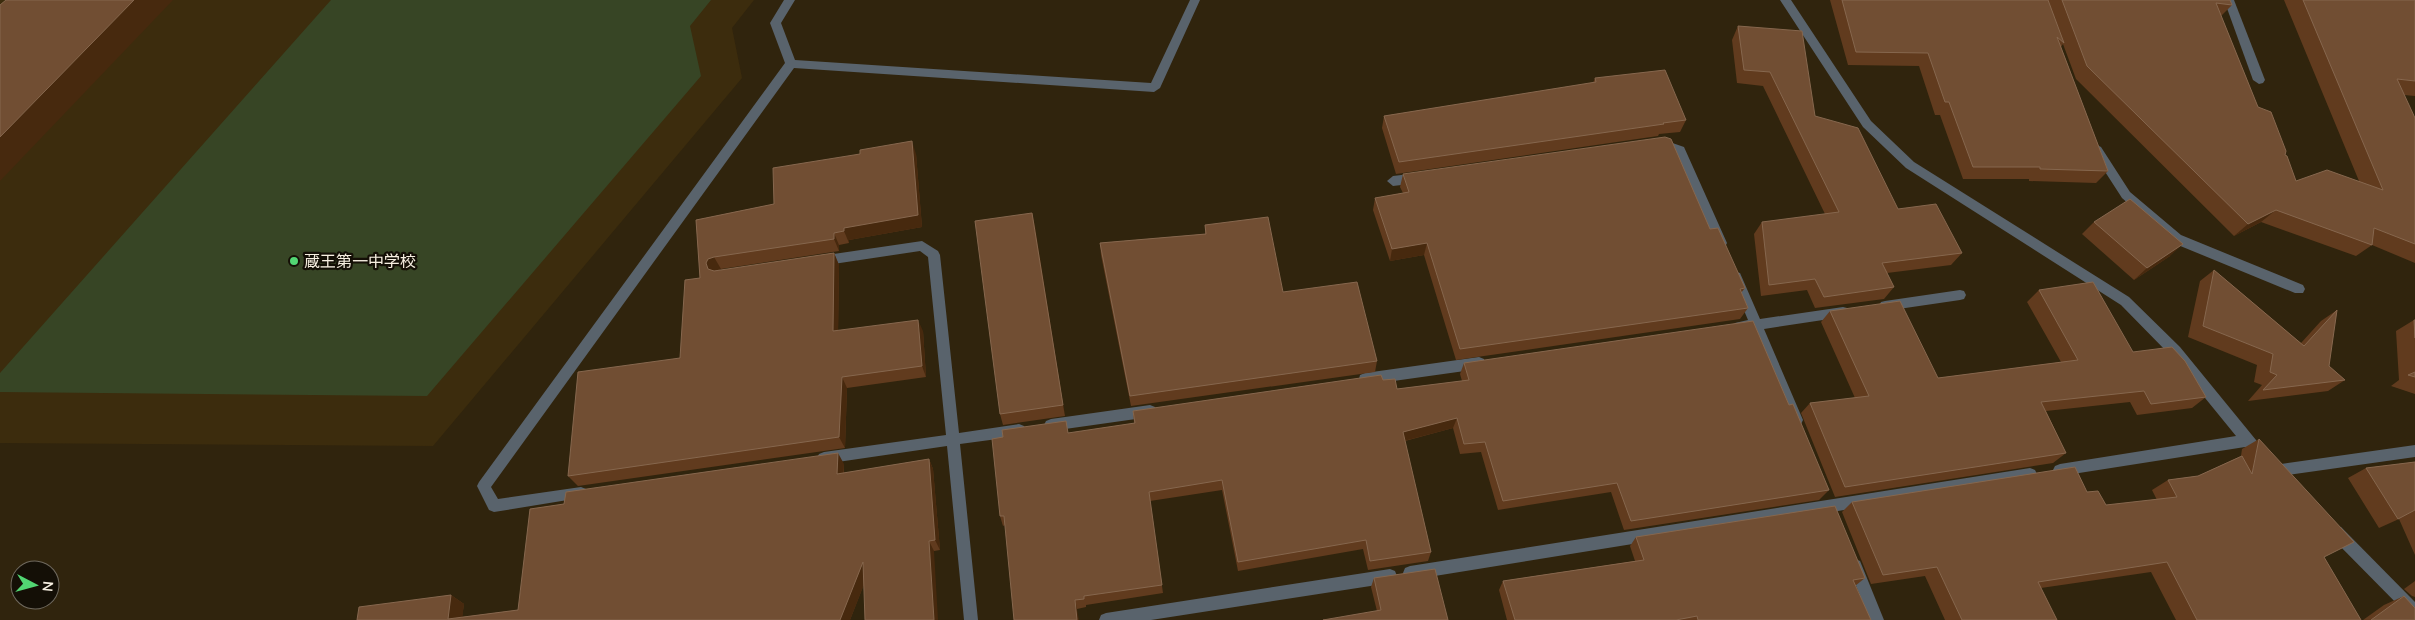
<svg xmlns="http://www.w3.org/2000/svg" width="2415" height="620" font-family="'Nunito Sans','Noto Sans JP',sans-serif">
<rect width="100%" height="100%" fill="#30240d"/>
<path fill="#3c2c0d" d="M0,0h754l-22,28 10,50 -309,368 -433,-3z"/>
<path fill="#374525" d="M331,0h380l-21,26 11,50 -274,320 -427,-4v-19z"/>
<g fill="none" stroke-linecap="round" stroke-linejoin="round">
<g fill="#59636c" fill-rule="evenodd">
<path d="M784,0h11l-14,23 14,37 356,23 39,-83h10l-40,88 -6,4 -360,-24 -303,419 7,12 83,-12 5,2 2,4 -2,4 -92,15 -5,-2 -12,-24 2,-4 306,-419 -15,-40z"/>
<path d="M1780,0h11l80,121 43,41 215,135 51,50 76,93 2,4 -2,4 -5,2 -6,-3 -185,29 -5,-2 -2,-4 2,-4 5,-2 176,-28 -66,-81 -49,-50 -215,-137 -43,-41z"/>
<path d="M2224,0h10l31,80 -2,3 -4,1 -6,-4z"/>
<path d="M1658,138l26,9 43,96 -2,4h-8l-41,-94 -22,-7 -2,-3z"/>
<path d="M2097,145l4,2 29,45 51,43 122,50 2,4 -2,4h-8l-122,-50 -51,-45 -31,-48z"/>
<path d="M1418,173l6,5 -6,5 -25,3 -6,-5 6,-5z"/>
<path d="M922,241l16,10 2,4 19,178 60,-9 5,2 2,4 -2,4 -5,2 -59,8 18,176h-14l-17,-174 -123,18 -5,-2 -2,-4 2,-4 5,-2 122,-17 -18,-178 -8,-6 -100,15 -4,-1 -2,-4 2,-4 4,-1z"/>
<path d="M1736,272l4,1 20,46 83,-12 4,1 2,4 -2,4 -4,1 -79,12 39,91 -2,4 -5,2 -5,-2 -39,-93 -13,1 -4,-1 -2,-4 2,-4 13,-3 -18,-43 2,-4z"/>
<path d="M1960,290l4,1 2,4 -2,4 -4,1 -75,11 -4,-1 -2,-4 2,-4 4,-1z"/>
<path d="M1479,357l5,2 1,4 -1,4 -5,2 -114,16 -5,-2 -1,-4 1,-4 5,-2z"/>
<path d="M1150,405l5,2 2,4 -2,4 -5,2 -99,14 -5,-2 -2,-4 2,-4 5,-2z"/>
<path d="M2415,445v12l-134,19 -5,-2 -2,-4 2,-4 5,-2z"/>
<path d="M2030,468l5,2 2,4 -2,4 -5,2 -620,100 -5,-2 -2,-5 2,-5 5,-2z"/>
<path d="M2336,526l5,1 74,75v17l-5,-2 -79,-80 -2,-5 2,-5z"/>
<path d="M1855,559l5,2 24,59h-14l-22,-54 2,-5z"/>
<path d="M1390,569l5,2 2,5 -2,5 -5,2 -239,37h-52l2,-5 5,-2z"/>
</g>
</g>
<g fill="#613b1e">
<path d="M1830,0h400l2,5 -11,11 37,91 27,48 11,26h63l-75,-181h131v96l-11,-1 11,23v145l-43,-18 -16,11 -95,-34 -27,14 -158,-157 -13,-35 -2,3 47,124 -12,12 -67,-2v-2h-66l-23,-64h-5l-16,-49 -71,-1z"/>
<path d="M1738,26l77,90 83,93 64,44 -11,12 -64,8 7,14 -10,12 -69,9 -8,-18 -46,6 -7,-62 8,-12 63,-8 -62,-128 -26,-3 -5,-43z"/>
<path d="M1595,78l91,42 -6,12 -21,2 -1,2 -262,38 -14,-46 2,-12 209,-33z"/>
<path d="M916,154l6,73 -73,13v3l-10,2v6l-118,18 -5,2 118,-18 5,12 -1,66h85l3,46 -79,11 -2,60 -267,38 -10,-10 112,-118 20,-80 -4,-58 78,-16z"/>
<path d="M1403,174l307,55 35,59 -4,5 7,15 -8,11 -284,41 -32,-105 -34,6 -17,-51 2,-12 28,-5 -3,-6z"/>
<path d="M1032,213l33,203 -62,9 -3,-11z"/>
<path d="M2094,222l76,34 -36,24 -52,-46z"/>
<path d="M1205,225l78,67 94,69 -2,11 -244,34 -30,-151 -1,-12 105,-9z"/>
<path d="M2214,270l87,73 20,-22 16,-11 -8,56 16,14 -17,11 -80,10 14,-16 -8,-3 3,-17 -69,-28 12,-56z"/>
<path d="M2039,290l94,62 73,45 -14,11 -55,7 -7,-13 -84,9 20,42 -13,10 -218,34 -34,-84 9,-10 45,-5 -34,-76 9,-11 108,67 123,-16 -34,-60z"/>
<path d="M2414,320h1v74l-24,-8 8,-6 -3,-49z"/>
<path d="M1464,363l325,42 40,85 -10,10 -195,30 -13,-38 -113,18 -17,-58 -21,2 -7,-26 -48,13 26,111 -3,9 -60,9 -5,-21 -125,22 -16,-81 -72,11 13,92 -77,12v2l-9,2 -72,-84 -2,1 -3,-10 134,-93 -1,-12 250,-31 14,9 65,-8 -2,-7z"/>
<path d="M2259,439l65,118 37,63h-185l-25,-48 -110,16 16,32h-112l-20,-44 -54,8 -29,-72 10,-10 235,-10 19,13 51,-5 -5,-10 16,-10 30,-4 43,-20 1,-7z"/>
<path d="M929,459l4,10 7,81 -6,1 -70,33 -14,36h-493l94,-25 13,9 -2,13 56,-7 46,-106 280,-40v9z"/>
<path d="M2415,462v93l-16,-36 -20,9 -31,-50 18,-10z"/>
<path d="M1636,537l229,41 -10,8 16,34h-364l-8,-30 4,-9 132,-20 -5,-15z"/>
<path d="M1374,578l74,42 -71,-9 -6,-24z"/>
<path d="M2415,581v16l-3,-1 -8,-7z"/>
<path d="M2404,596l11,24h-52l21,-15z"/>
</g>
<g fill="#47290e">
<path d="M134,0h39l-173,181v-44z"/>
<path d="M912,141l4,13 6,73 -73,13v3l-5,-12v-3z"/>
<path d="M2276,210l-15,12 -27,14 14,-12z"/>
<path d="M1032,213l3,13 30,190 -2,-11z"/>
<path d="M834,233l5,12v6l-5,-12z"/>
<path d="M1427,243l-3,12 -34,6 2,-12z"/>
<path d="M2183,244l-13,12 -36,24 13,-12z"/>
<path d="M834,253l5,12 -1,78 -5,-12z"/>
<path d="M714,257l7,12 -6,2 -7,-2 -2,-6 2,-4z"/>
<path d="M918,320l5,11 3,46 -4,-11z"/>
<path d="M842,377l5,11 -2,60 -6,-11z"/>
<path d="M1457,418l-4,10 -53,14 3,-10z"/>
<path d="M838,453l6,11 -1,20 -6,-10z"/>
<path d="M929,459l4,10 7,81 -5,-10z"/>
<path d="M929,541l5,10 4,69h-4z"/>
<path d="M863,562l6,10 -19,48h-10z"/>
<path d="M451,595l13,9 -2,16 -14,-1z"/>
<path d="M1075,600l2,9 2,11h-2z"/>
</g>
<g fill="#714e33" stroke="#86674e">
<path d="M6,0h128l-134,137v-132z"/>
<path d="M1842,0h206l16,43 -7,-6 51,134 -68,-2v-2h-67l-24,-65h-4l-17,-49 -72,-1z"/>
<path d="M2062,0h168l2,5 -16,-2 42,104 13,5 15,39 -1,4 2,1 9,25 31,-11 56,20 -80,-190h112v81l-18,-2 18,39v126l-41,-16 -2,17 -96,-35 -28,14 -161,-158z"/>
<path d="M1738,26l64,5 13,85 43,12 40,81 38,-5 26,49 -80,10 12,24 -70,10 -9,-18 -46,6 -7,-63 77,-10 -69,-140 -26,-2z"/>
<path d="M1665,70l21,50 -23,3 1,1 -265,38 -15,-46 212,-34 -1,-4z"/>
<path d="M1665,137l6,2 39,90 8,-1 27,60 -5,1 8,19 -288,41 -33,-106 -35,6 -17,-51 34,-6 -6,-18z"/>
<path d="M912,141l6,74 -74,13v3l-10,2v6l-120,18 -6,2 -2,4 2,6 6,2 120,-18 -1,78 85,-11 4,46 -80,11 -3,60 -271,39 10,-104 102,-14 5,-78 15,-2 -4,-58 78,-16 -1,-36 87,-14v-4z"/>
<path d="M2130,199l53,45 -36,24 -53,-46z"/>
<path d="M1032,213l31,192 -63,9 -25,-193z"/>
<path d="M1268,217l15,75 74,-10 20,79 -247,35 -30,-153 106,-9 -1,-9z"/>
<path d="M2214,270l90,76 33,-36 -8,56 16,14 -82,10 14,-15 -7,-3 3,-18 -70,-28z"/>
<path d="M2093,282l40,70 39,-5 13,14 21,36 -55,7 -7,-13 -103,11 25,51 -221,34 -35,-84 59,-7 -39,-85 70,-10 38,77 140,-18 -39,-70z"/>
<path d="M2414,320h1v18z"/>
<path d="M1753,321l36,84 4,-1 36,86 -198,31 -14,-38 -114,18 -18,-59 -21,2 -7,-26 -54,14 28,120 -61,9 -4,-21 -128,22 -16,-82 -73,12 13,93 -78,11v3l-9,1 2,20h-63l-10,-104h-4l-8,-77 11,-2 -1,-7 64,-9 2,12 67,-10 -2,-12 248,-36 2,5 12,-1 2,10 72,-9 -5,-17z"/>
<path d="M2415,372v5l-7,-2z"/>
<path d="M2259,439l95,103 -30,15 37,63h-164l-30,-58 -129,20 19,38h-95l-25,-53 -54,8 -31,-73 223,-35 12,25 11,-1 8,14 71,-8 -9,-17 30,-4 44,-20 10,18z"/>
<path d="M838,453l-1,21 92,-15 6,81 -6,1 5,79h-69l-2,-58 -23,58h-483l2,-13 92,-12 -3,24 70,-9 12,-101 34,-5 2,-12z"/>
<path d="M2415,462v48l-17,9 -32,-51z"/>
<path d="M1835,506l30,72 -12,2 18,40h-173l-1,-4 -21,4h-161l-12,-39 141,-21 -8,-23z"/>
<path d="M1435,569l13,51h-125l58,-10 -7,-32z"/>
<path d="M2404,596l11,12v12h-44z"/>
</g>
<circle fill="#52d673" stroke="#140f06" stroke-width="2" cx="294" cy="261" r="5"/>
<g text-anchor="middle" stroke-width="4.5" stroke-linejoin="round" paint-order="stroke">
<g font-size="16" fill="#f7efe1" stroke="#140f06" text-anchor="start">
<text x="304" y="267">蔵王第一中学校</text>
</g>
</g>
<g transform="translate(35 585) rotate(96)"><circle r="24" fill="#140f06" stroke="#6f695e"/>
<path d="M0-4L9 19L0 12L-9 19Z" fill="#52d673"/>
<text y="-8" font-size="14" font-weight="bold" text-anchor="middle" fill="#f7efe1">N</text>
</g>
</svg>
